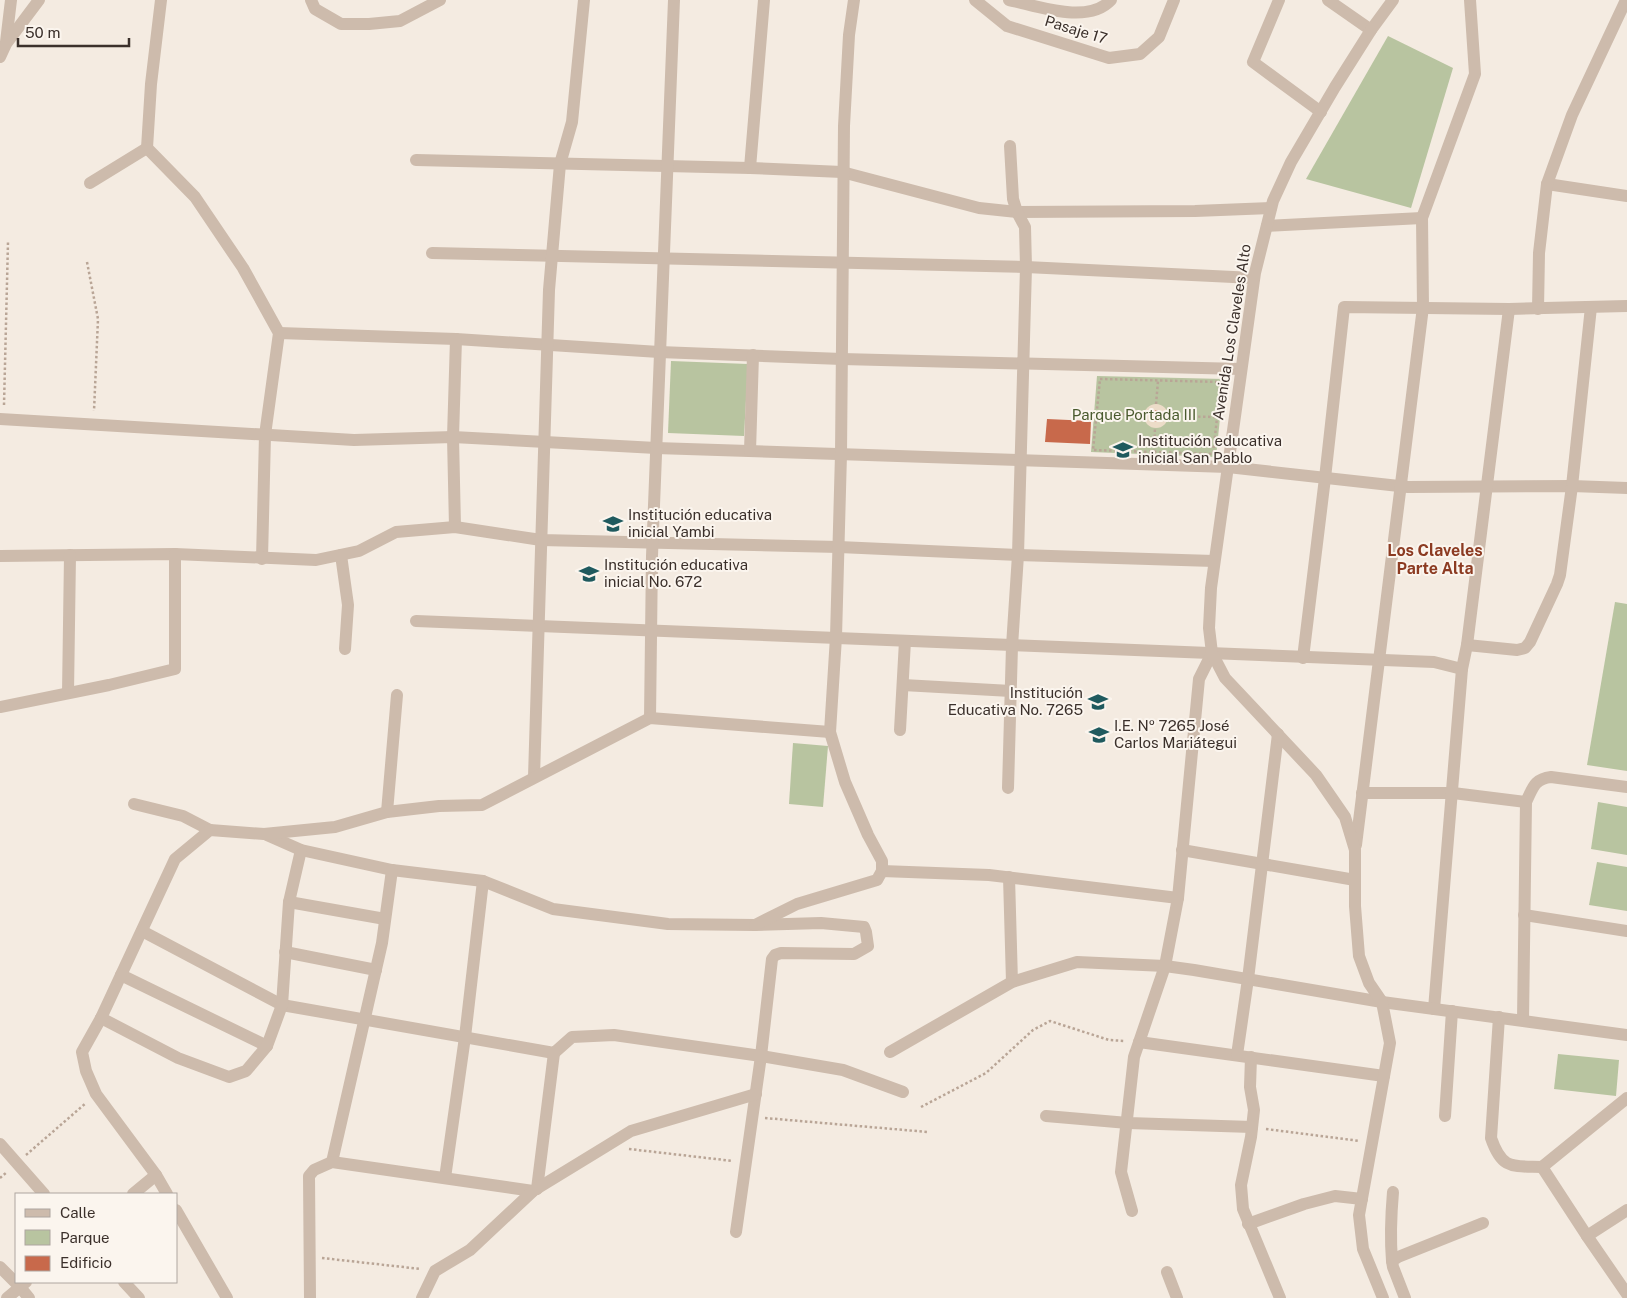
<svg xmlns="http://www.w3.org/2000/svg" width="1627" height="1298" font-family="'Public Sans',sans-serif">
<rect width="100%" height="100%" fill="#f4ebe1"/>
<g fill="#b8c4a0">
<path d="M1388,36l65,32 -42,140 -105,-29z"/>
<path d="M671,361l77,3 -4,72 -76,-3z"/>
<path d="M1097,376l127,3 -8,78 -125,-5z"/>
<path d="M1615,602l12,2v167l-40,-6z"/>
<path d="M793,743l35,3 -5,61 -34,-3z"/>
<path d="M1598,802l29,5v48l-36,-6z"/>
<path d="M1597,862l30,5v44l-38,-6z"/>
<path d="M1558,1054l61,6 -3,36 -62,-7z"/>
</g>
<circle fill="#ecdcc8" cx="1156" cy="416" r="12"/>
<g fill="#c8694b">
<circle cx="1156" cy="416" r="6"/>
<path d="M1047,419l44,2 -1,23 -45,-2z"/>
</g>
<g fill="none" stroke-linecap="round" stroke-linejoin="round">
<g stroke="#b9a596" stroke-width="2.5" stroke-dasharray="2.5 2.5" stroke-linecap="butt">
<path d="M87,262l11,57 -4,92"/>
<path d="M1100,379l121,3 -8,72 -120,-4z"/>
<path d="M1156,404l2,-23"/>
<path d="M4,405l4,-163"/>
<path d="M1097,413l47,2"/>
<path d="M1168,416l48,1"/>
<path d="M1154,452l1,-24"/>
<path d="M921,1107l65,-34 47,-43 17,-9 59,19 16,1"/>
<path d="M765,1118l163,14"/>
<path d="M1266,1129l94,12"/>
<path d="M629,1149l104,12"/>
<path d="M26,1155l60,-52"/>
<path d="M0,1178l7,-6"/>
<path d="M322,1258l99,11"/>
</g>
<g stroke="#cdbbac" stroke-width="12">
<path d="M161,0l-10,84 -4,64 48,49 48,71 36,65 -14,102 -3,124"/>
<path d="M311,0l4,9 26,15h28l31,-3 40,-21"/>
<path d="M975,0l32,26 102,32 31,-4 19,-17 15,-37"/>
<path d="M1009,0c29,6 79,25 102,0"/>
<path d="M1279,0l-26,62 68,50"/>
<path d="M1328,0l43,30"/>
<path d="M6,42l5,-42"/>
<path d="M0,57l6,-13 33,-44"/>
<path d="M416,160l334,8 92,4 137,36 38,4 178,-1 76,-3"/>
<path d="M750,168l14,-168"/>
<path d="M90,183l57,-35"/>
<path d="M1547,184l80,12"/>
<path d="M1267,226l155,-8"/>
<path d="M432,253l594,14 228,11"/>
<path d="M1538,309l1,-56 8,-69 25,-69 54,-115"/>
<path d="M279,333l177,6 203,13 183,7 399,10"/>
<path d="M0,419l354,21 99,-3 203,11 572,19 180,20 164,-1 55,2"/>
<path d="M750,451l3,-96"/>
<path d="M455,527l-2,-90 3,-98"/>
<path d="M341,555l7,50 -3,44"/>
<path d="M0,556l175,-2 141,6 43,-9 37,-19 59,-5 86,13 298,7 179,8 196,6"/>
<path d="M416,621l1018,41 28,7"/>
<path d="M1467,645l50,5 8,-2 5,-6 27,-58 3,-9 12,-89 19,-179"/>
<path d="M1303,658l22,-180 19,-171 165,2 118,-3"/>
<path d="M903,685l108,6"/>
<path d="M68,693l2,-138"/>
<path d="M0,707l109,-22 66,-16v-115"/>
<path d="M650,718l2,-162 22,-556"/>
<path d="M900,730l5,-89"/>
<path d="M534,777l15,-487 11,-126 12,-42 12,-122"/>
<path d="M1008,788l4,-142 6,-91 8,-288 -1,-40 -8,-15 -4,-13 -3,-53"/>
<path d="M1362,793h91l73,9"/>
<path d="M134,804l49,12 27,14"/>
<path d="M387,812l10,-117"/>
<path d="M267,835l34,15 91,20 91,11 70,28 115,15 87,1 66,-2 43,4 2,5 2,14 -14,8 -73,-1 -6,2 -3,4 -11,97 -25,176"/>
<path d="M1356,845l67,-538 -1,-89 53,-144 -5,-74"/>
<path d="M1182,850l173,30"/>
<path d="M882,871l107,4 189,23"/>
<path d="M1009,877l3,105"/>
<path d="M289,902l96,17"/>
<path d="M1524,915l103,16"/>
<path d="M755,925l42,-21 80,-24 5,-9v-10l-14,-26 -23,-53 -15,-50 6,-95 5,-183 3,-328 5,-91 5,-35"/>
<path d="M142,931l140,74 272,48 18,-16 42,-2 147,21 82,14 60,22"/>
<path d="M285,952l91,18"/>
<path d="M121,975l146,71"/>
<path d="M1434,1009l28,-340 5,-24 42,-336"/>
<path d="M1499,1017l-8,121c11,32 21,28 51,29"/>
<path d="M101,1018l77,40 51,19 17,-6 21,-25 15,-41 7,-103 12,-52"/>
<path d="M1523,1020l3,-218c7,-14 8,-23 25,-25l76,10"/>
<path d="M1139,1042l245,34"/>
<path d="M890,1052l122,-70 65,-20 88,4 29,4 188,32 245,33"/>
<path d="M1237,1055l11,-76 30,-245"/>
<path d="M1251,1057l-1,30 4,23 -3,27 -10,48 2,24 37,89"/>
<path d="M1627,1098l-85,69 45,69 40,58"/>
<path d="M1046,1116l82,7 124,4"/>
<path d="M1445,1116l7,-105"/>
<path d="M0,1144l44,50"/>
<path d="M332,1162l50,-219 10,-73"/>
<path d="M445,1178l20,-141 18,-156"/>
<path d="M537,1189l17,-136"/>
<path d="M133,1194l23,-19"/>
<path d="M167,1194l-11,-19 -60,-81 -10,-23 -4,-19 19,-34 74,-159 35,-29 54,4 71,-7 52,-15 52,-6 43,-1 168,-87 180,14"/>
<path d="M176,1210l51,88"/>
<path d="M1132,1211l-11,-39 13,-115 31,-91 13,-68 21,-219 13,-26"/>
<path d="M1248,1224l56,-20 31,-8 27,3"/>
<path d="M1587,1236l40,-26"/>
<path d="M1392,1261c-2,-24 -1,-46 1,-69"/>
<path d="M0,1267l20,20 9,11"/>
<path d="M1167,1272l10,26"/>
<path d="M124,1282l15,16"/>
<path d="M7,1298l19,-16"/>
<path d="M310,1298l-1,-122 5,-6 18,-8 201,29"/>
<path d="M422,1298l13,-27 35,-21 63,-59 72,-44 26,-16 125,-37"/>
<path d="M1383,1298l-20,-49 -4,-34 31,-172 -8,-41 -13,-19 -10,-27 -4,-50v-56l-10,-33 -29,-42 -91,-97 -13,-25 -3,-25 2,-40 44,-315 18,-72 18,-39 44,-75 36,-57 22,-30"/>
<path d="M1405,1298l-12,-31 -1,-6 6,-4 85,-34"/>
</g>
</g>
<defs>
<symbol id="school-bare" viewBox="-9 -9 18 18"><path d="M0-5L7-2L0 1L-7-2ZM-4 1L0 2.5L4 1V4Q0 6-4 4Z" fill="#1f5a5e" stroke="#fbf5ee" stroke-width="2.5" paint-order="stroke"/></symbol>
</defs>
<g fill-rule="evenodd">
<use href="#school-bare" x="1109" y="436" width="28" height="28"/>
<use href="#school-bare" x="599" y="510" width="28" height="28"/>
<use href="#school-bare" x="575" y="560" width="28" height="28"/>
<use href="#school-bare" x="1084" y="688" width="28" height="28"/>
<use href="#school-bare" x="1085" y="721" width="28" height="28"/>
</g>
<g text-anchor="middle" stroke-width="4" stroke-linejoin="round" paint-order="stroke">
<g font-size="15" fill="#3b302b" stroke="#fbf5ee">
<text transform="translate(1076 30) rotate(17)" y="5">Pasaje 17</text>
<text transform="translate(1232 332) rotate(-81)" y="5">Avenida Los Claveles Alto</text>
</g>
<g font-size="15" fill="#4a5a2e" stroke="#fbf5ee">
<text x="1134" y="420">Parque Portada III</text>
</g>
<g font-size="15" fill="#3b302b" stroke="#fbf5ee" text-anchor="start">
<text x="1138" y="446">Institución educativa<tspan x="1138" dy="17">inicial San Pablo</tspan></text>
<text x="628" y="520">Institución educativa<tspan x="628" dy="17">inicial Yambi</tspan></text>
<text x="604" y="570">Institución educativa<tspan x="604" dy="17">inicial No. 672</tspan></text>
<text x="1083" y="698" text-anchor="end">Institución<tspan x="1083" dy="17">Educativa No. 7265</tspan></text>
<text x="1114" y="731">I.E. Nº 7265 José<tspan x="1114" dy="17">Carlos Mariátegui</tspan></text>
</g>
<g font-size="16" font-weight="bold" fill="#8c3b22" stroke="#fbf5ee">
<text x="1435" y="556">Los Claveles<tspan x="1435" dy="18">Parte Alta</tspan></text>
</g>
</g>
<rect x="15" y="1193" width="162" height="90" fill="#fbf5ee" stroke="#aea6a0"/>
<rect x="25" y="1209" width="25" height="8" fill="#cdbbac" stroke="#aea6a0"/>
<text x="60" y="1218" font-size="15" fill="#3b302b">Calle</text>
<rect x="25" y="1230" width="25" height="15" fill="#b8c4a0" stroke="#aea6a0"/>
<text x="60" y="1243" font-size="15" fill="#3b302b">Parque</text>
<rect x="25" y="1256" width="25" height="15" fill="#c8694b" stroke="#aea6a0"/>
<text x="60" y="1268" font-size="15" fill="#3b302b">Edificio</text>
<path d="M18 38v8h111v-8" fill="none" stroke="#3b302b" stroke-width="2.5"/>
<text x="25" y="38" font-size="15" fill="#3b302b" stroke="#fbf5ee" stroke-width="4" paint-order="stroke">50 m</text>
</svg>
